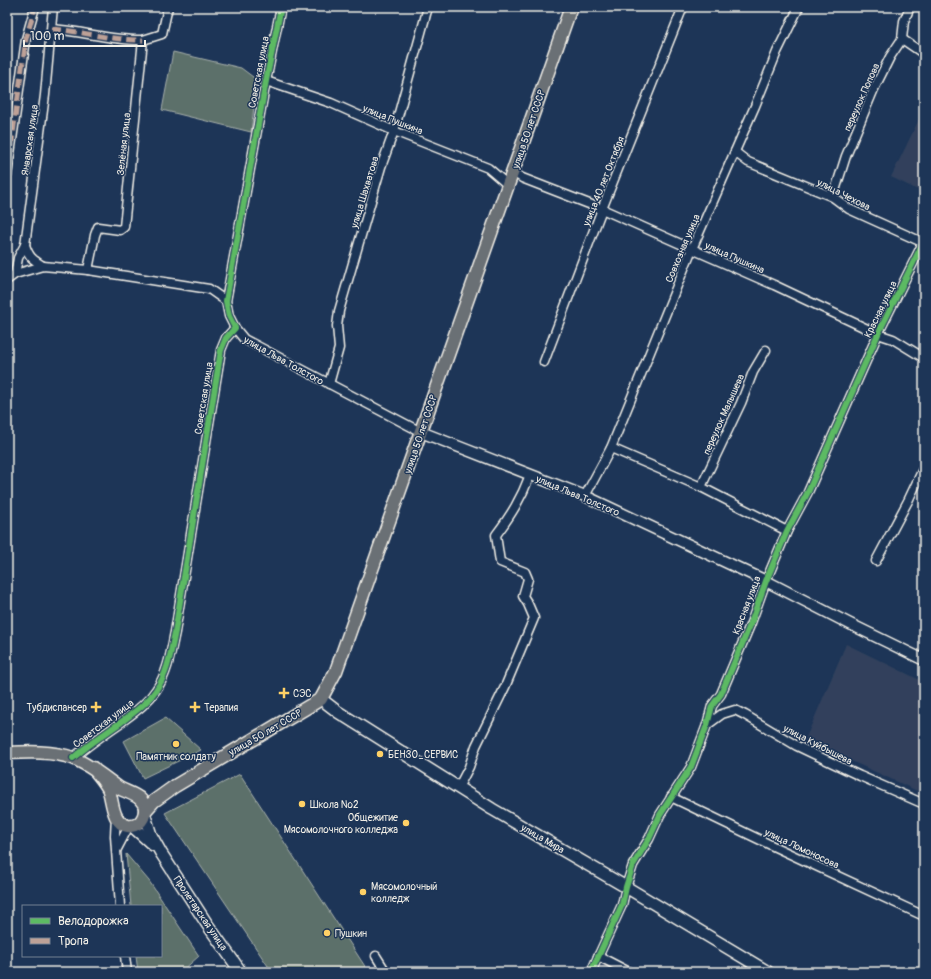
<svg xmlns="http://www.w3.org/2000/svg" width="931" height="979" font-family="Pangolin,sans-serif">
<rect width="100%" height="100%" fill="#1d3557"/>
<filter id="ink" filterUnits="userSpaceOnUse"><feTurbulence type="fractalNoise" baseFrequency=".025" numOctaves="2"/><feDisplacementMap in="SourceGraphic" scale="8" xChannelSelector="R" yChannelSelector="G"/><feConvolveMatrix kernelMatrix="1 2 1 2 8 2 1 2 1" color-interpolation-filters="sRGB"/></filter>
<g filter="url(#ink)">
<g fill="#30415c">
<path d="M924,109v84l-33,-16z"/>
<path d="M846,644l78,38v112l-119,-54z"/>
</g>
<g fill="#5c706b" stroke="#a8b0aa">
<path d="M173,52l68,16 16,12 -6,52 -89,-22z"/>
<path d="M165,718l36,32 -58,28 -19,-37z"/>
<path d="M240,774l128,197 -2,1h-94l-107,-159z"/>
<path d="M126,854l23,27 50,75 -18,16h-43l-2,-16h25v-50h-30z"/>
</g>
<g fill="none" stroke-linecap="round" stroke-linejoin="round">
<defs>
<g id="minor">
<path d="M52,29c30,2 61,12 91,11"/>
<path d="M902,39l22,15"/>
<path d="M266,81l65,22 63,28 94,37 20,17"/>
<path d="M735,152l13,10 85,35 16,12 75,34"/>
<path d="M513,172l9,6 80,31 90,40 82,36 104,49 15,5 31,19"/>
<path d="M7,176l19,-137 9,-32"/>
<path d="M833,197l13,-41 28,-67 16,-32 12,-18 2,-18 6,-14"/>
<path d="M25,245c4,12 7,14 18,21"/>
<path d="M88,270l7,-35 3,-8 22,3 4,-3 19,-187 19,-6 6,-27"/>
<path d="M15,274l3,-16 7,-13 20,-150 8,-88"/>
<path d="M7,280l8,-6 28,-8 45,4 121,19 17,12"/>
<path d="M235,328l9,11 177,93"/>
<path d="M544,362l58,-153 81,-202"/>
<path d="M329,384l10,-36 -2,-22 2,-15 42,-144 13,-36 34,-124"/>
<path d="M611,448l90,39 86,44"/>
<path d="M701,487l40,-84 12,-31 13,-22"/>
<path d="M585,496l26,-48 81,-199 63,-143 22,-54 22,-45"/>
<path d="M876,561l32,-60 16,-34"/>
<path d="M707,725l15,-11 13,-4 10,5 52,31 63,30 64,28"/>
<path d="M73,758c15,-13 31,-24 47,-35 13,-10 27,-19 36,-33 12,-17 15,-39 19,-58l46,-282 5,-12 9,-10 -6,-12 -3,-15 40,-220 15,-74"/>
<path d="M458,788l11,-21 7,-21 29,-59 29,-69 -6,-14 -5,-8 5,-17 -3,-7 -25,-10 -4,-27c15,-20 25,-36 34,-60"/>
<path d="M671,797l104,50 149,69"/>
<path d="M116,816l-1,20 5,70"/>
<path d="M117,849l12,-23"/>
<path d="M125,956l2,16"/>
<path d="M376,956l10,16"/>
<path d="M598,956l31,16"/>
<path d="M591,972l31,-67 4,-18 7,-22 16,-26 11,-24 31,-48 16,-42 5,-19 9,-12 30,-71 15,-42 21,-50 21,-39 70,-158 45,-91"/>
</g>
<path id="tertiary" d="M421,432l164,64 181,85 84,43 74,36"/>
<g id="secondary">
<path d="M321,699l17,13 154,97 134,78 142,85"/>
<path d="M145,816l6,19 10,18 46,71 34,48"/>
<path d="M132,826l21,19"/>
</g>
<g id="primary">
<path d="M7,753c21,-1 46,-2 66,5 17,7 31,19 46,30 7,4 16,6 21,11 11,10 2,29 -12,27 -17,-3 -15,-27 -20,-38 -4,-7 -10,-14 -15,-20"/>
<path d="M145,811l9,-10 21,-15 146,-87 15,-28 235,-664"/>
</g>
</defs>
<use href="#minor" stroke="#f4f1e8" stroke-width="11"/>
<use href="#tertiary" stroke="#f4f1e8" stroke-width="13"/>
<use href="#secondary" stroke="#f4f1e8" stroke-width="14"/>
<use href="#primary" stroke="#f4f1e8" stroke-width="15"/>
<use href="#minor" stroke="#1d3557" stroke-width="8"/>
<use href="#tertiary" stroke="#1d3557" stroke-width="10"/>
<use href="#secondary" stroke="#1d3557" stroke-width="11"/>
<use href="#primary" stroke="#6b6f75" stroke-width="12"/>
<g stroke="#bda197" stroke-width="5" stroke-dasharray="10 5" stroke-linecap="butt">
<path d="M52,29c30,2 61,12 91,11"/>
<path d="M7,176l19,-137 9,-32"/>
</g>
<defs>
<g id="cycleway">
<path d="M73,758c15,-13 31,-24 47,-35 13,-10 27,-19 36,-33 12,-17 15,-39 19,-58l46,-282 5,-12 9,-10 -6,-12 -3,-15 40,-220 15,-74"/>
<path d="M591,972l31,-67 4,-18 7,-22 16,-26 11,-24 31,-48 16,-42 5,-19 9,-12 30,-71 15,-42 21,-50 21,-39 70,-158 45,-91"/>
</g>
</defs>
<use href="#cycleway" stroke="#1d3557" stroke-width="8"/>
<use href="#cycleway" stroke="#5cba63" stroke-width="6"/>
</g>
</g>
<g fill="#ffd166" stroke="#1d3557" stroke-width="1.5">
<path d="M282 687h4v4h4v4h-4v4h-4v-4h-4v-4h4z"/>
<path d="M94 701h4v4h4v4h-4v4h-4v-4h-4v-4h4z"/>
<path d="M193 701h4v4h4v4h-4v4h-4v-4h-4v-4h4z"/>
<circle cx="176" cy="744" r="4"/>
<circle cx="380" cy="754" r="4"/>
<circle cx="302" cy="804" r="4"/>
<circle cx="406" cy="823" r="4"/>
<circle cx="363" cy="892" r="4"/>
<circle cx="327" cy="933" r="4"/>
</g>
<g text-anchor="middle" stroke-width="3" stroke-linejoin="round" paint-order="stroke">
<g font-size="10" fill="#f4f1e8" stroke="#1d3557">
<text transform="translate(258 72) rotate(-79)" y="4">Советская улица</text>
<text transform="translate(861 97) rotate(-66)" y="4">переулок Попова</text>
<text transform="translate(393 119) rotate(22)" y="4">улица Пушкина</text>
<text transform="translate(528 129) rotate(-71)" y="4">улица 50 лет СССР</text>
<text transform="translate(29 140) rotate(-82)" y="4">Январская улица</text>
<text transform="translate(123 144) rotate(-84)" y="4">Зелёная улица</text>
<text transform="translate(603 181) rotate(-68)" y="4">улица 40 лет Октября</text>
<text transform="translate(364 192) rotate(-73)" y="4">улица Шахватова</text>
<text transform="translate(844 194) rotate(27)" y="4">улица Чехова</text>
<text transform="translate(682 248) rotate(-67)" y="4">Совхозная улица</text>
<text transform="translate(735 257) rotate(24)" y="4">улица Пушкина</text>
<text transform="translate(880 309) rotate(-64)" y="4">Красная улица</text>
<text transform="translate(284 360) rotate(29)" y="4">улица Льва Толстого</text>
<text transform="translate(203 398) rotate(-81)" y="4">Советская улица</text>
<text transform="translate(723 414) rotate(-66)" y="4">переулок Малышева</text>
<text transform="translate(420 434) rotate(-71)" y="4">улица 50 лет СССР</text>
<text transform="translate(578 495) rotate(23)" y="4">улица Льва Толстого</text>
<text transform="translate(746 605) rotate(-69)" y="4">Красная улица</text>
<text transform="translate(103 723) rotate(-37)" y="4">Советская улица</text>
<text transform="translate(265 732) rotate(-30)" y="4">улица 50 лет СССР</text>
<text transform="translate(818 744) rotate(27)" y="4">улица Куйбышева</text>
<text transform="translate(543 838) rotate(30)" y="4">улица Мира</text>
<text transform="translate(802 848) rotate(25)" y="4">улица Ломоносова</text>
<text transform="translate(201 913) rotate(56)" y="4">Пролетарская улица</text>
</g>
<g font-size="10" fill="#f4f1e8" stroke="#1d3557" text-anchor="start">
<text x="293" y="697">СЭС</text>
<text x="87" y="711" text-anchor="end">Тубдиспансер</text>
<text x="204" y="711">Терапия</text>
<text x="388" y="758">БЕНЗО_СЕРВИС</text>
<text x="176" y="760" text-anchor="middle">Памятник солдату</text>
<text x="310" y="808">Школа №2</text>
<text x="398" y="821" text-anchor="end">Общежитие<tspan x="398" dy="12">Мясомолочного колледжа</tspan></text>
<text x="371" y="890">Мясомолочный<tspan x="371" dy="12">колледж</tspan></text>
<text x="335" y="937">Пушкин</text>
</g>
</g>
<rect width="931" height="979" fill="none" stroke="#1d3557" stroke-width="24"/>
<rect x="12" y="12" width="907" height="955" fill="none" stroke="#f4f1e8" stroke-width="1.5" filter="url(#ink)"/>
<rect x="22" y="905" width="140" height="52" fill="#1d3557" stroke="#738091"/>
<rect x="30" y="918" width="20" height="6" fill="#5cba63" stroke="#738091"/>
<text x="58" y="925" font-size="12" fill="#f4f1e8">Велодорожка</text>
<rect x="30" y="938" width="20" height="6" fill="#bda197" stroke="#738091"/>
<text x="58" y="945" font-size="12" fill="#f4f1e8">Тропа</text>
<path d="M24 40v6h121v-6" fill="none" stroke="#f4f1e8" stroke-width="2"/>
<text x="30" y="40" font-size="12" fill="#f4f1e8" stroke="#1d3557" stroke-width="3" paint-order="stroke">100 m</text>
</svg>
